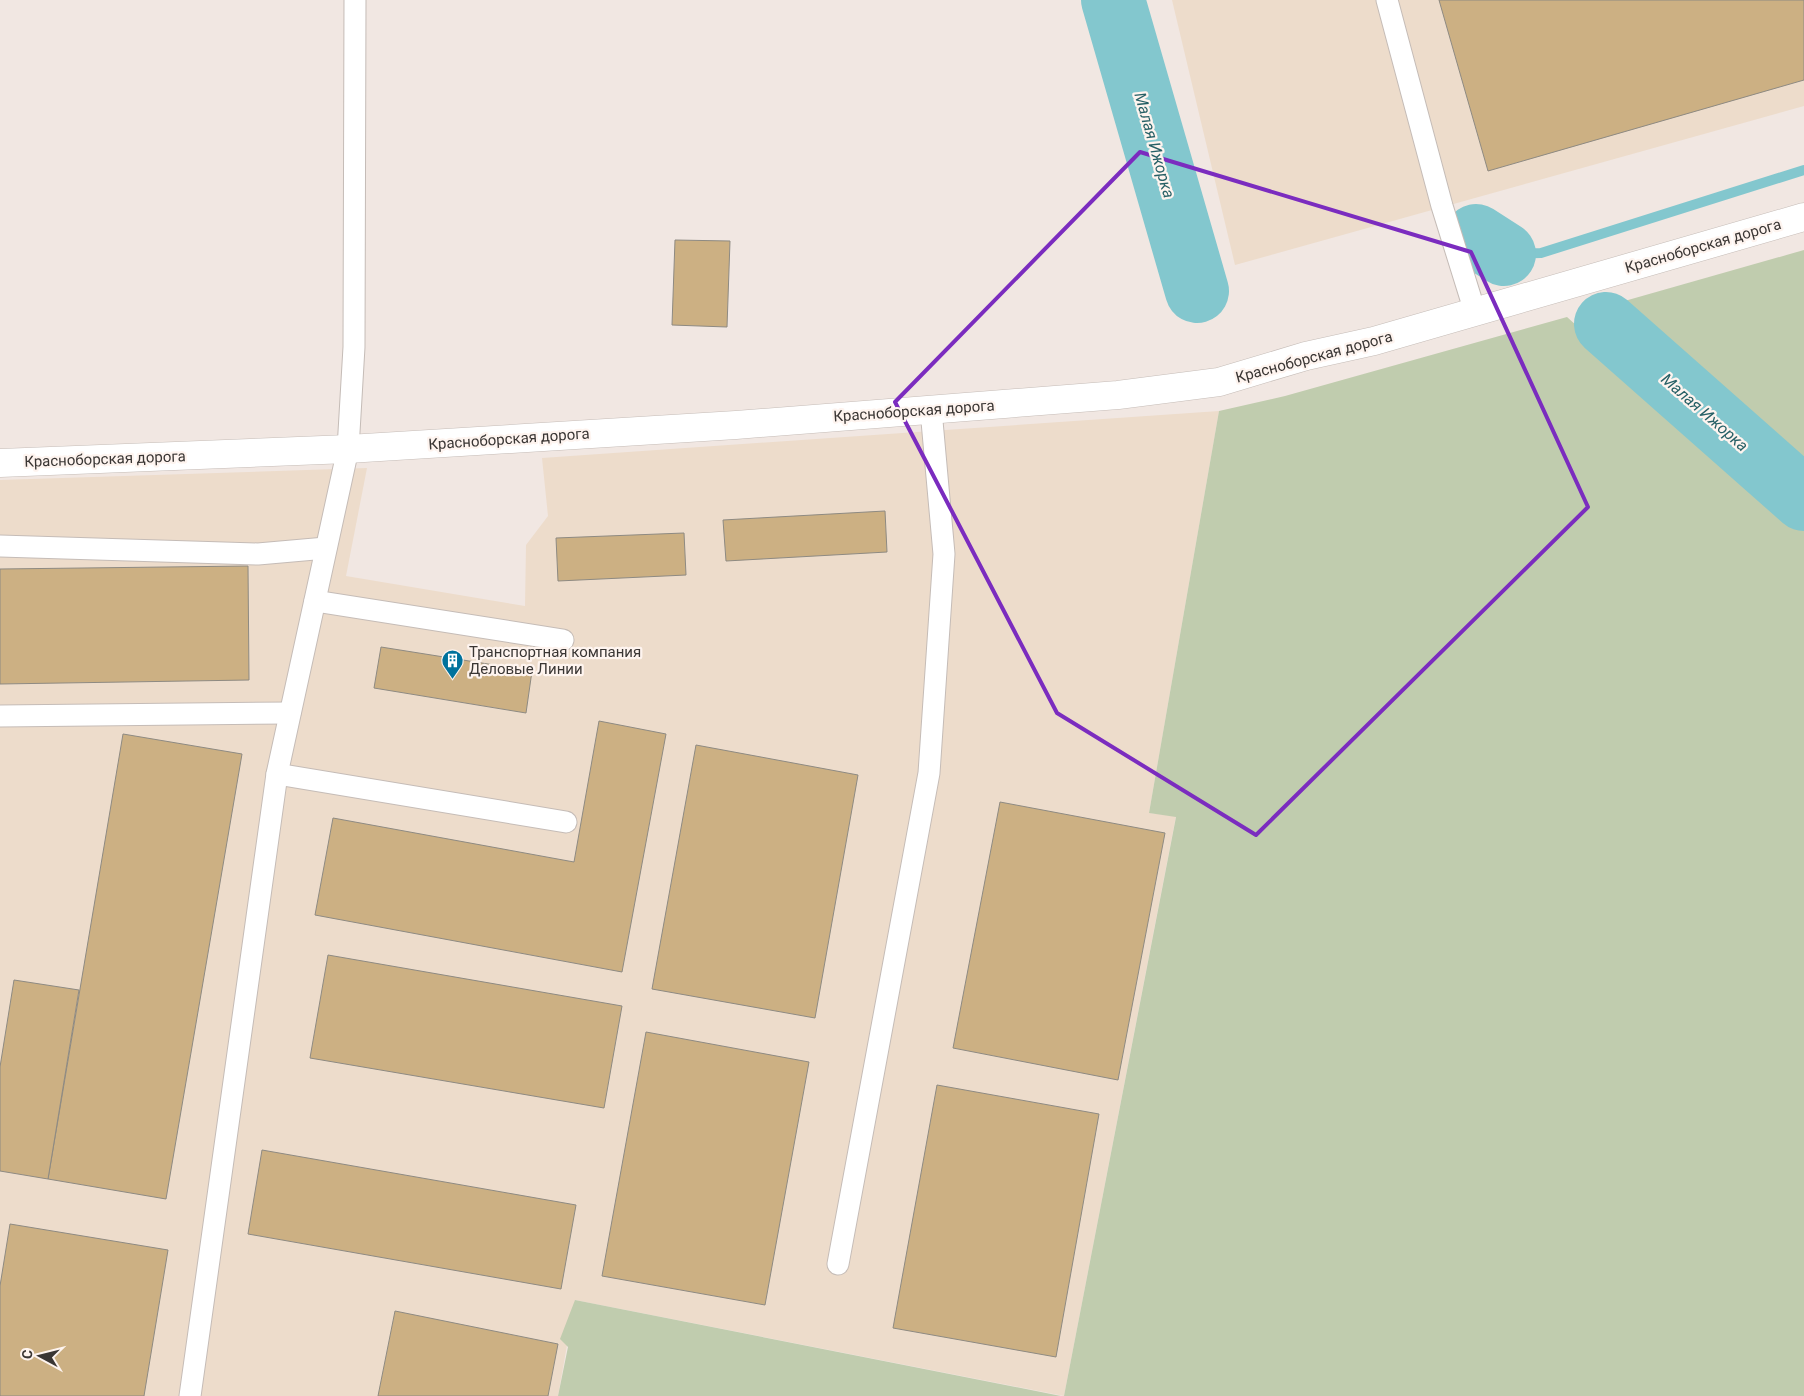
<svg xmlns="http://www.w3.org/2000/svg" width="1804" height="1396" font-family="Roboto,sans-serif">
<rect width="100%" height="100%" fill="#f1e7e2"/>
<g fill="#eddccb">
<path d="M1172,0h632v106l-569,159z"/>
<path d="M1219,411l-70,402 27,3 -112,580 -489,-96 -17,96h-558v-916l367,-12 -21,108 179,30 1,-61 22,-29 -6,-58z"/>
</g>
<g fill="#c0ccae">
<path d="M1804,250v224l-190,-170z"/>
<path d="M1567,317l237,213v866h-740l112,-579 -27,-4 70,-402 66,-15z"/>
<path d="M575,1300l486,96h-503l10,-49 -8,-8z"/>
</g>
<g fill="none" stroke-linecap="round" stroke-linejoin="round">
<path stroke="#83c7ce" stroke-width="10" d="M1504,254l37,-1 263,-83"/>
<g stroke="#83c7ce" stroke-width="64">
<path d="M1113,0l84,291"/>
<path d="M1476,236l28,18"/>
<path d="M1606,324l198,175"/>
</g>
</g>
<g fill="#ccb083" stroke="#8e8a82">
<path d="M1439,0h365v80l-316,91z"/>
<path d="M675,240l55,1 -3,86 -55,-2z"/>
<path d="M885,511l2,41 -161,9 -3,-41z"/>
<path d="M684,533l2,42 -128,6 -2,-43z"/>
<path d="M248,566l1,114 -249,4v-115z"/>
<path d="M381,647l151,24 -6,42 -152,-25z"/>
<path d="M599,721l67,13 -44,238 -307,-57 18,-97 241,44z"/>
<path d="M123,734l119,20 -76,445 -118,-20z"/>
<path d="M696,745l162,30 -43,243 -163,-29z"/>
<path d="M1000,802l165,31 -47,247 -165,-32z"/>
<path d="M328,955l294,51 -18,102 -294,-50z"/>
<path d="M14,980l65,10 -31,189 -48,-8v-104z"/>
<path d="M646,1032l163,30 -44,243 -163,-29z"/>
<path d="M937,1085l162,29 -43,243 -163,-29z"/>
<path d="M262,1150l314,55 -15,84 -313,-55z"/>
<path d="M10,1224l158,26 -24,146h-144v-110z"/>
<path d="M395,1311l163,33 -10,52h-170z"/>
</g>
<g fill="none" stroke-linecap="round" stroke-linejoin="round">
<defs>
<g id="lane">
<path d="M1387,0l55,206 33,106"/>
<path d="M0,546l258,8 68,-6"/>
<path d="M315,601l248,39"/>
<path d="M0,716l290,-3"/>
<path d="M277,774l289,48"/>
<path d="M838,1264l91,-491 15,-219 -13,-144"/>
<path d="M190,1396l87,-622 71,-325 6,-102 1,-347"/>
</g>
<path id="secondary" d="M0,463l348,-14 388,-24 382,-30 101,-13 87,-26 68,-15 430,-124"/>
</defs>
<use href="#lane" stroke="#c5bcb7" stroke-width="23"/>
<use href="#secondary" stroke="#c5bcb7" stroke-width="29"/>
<use href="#lane" stroke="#fff" stroke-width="21"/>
<use href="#secondary" stroke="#fff" stroke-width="28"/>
</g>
<path fill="none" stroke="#7b2cbf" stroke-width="4" stroke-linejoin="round" d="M1140,152l331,100 117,255 -332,328 -199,-122 -162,-311z"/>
<defs>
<symbol id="building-pin" viewBox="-11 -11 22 30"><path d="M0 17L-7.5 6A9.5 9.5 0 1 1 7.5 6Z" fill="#00729c" stroke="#fef4ef"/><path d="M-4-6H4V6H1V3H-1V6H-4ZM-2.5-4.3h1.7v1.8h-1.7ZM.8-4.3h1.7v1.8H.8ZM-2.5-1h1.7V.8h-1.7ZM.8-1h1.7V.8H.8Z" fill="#fff"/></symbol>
</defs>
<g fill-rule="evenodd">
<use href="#building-pin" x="440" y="648" width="25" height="34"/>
</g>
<g text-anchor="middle" stroke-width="4.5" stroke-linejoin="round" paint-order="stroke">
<g font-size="15" fill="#3a3634" stroke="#fef4ef">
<text transform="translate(1703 246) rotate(-16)" y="5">Красноборская дорога</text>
<text transform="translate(1314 357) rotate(-15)" y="5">Красноборская дорога</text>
<text transform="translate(914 411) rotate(-4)" y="5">Красноборская дорога</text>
<text transform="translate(509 439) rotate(-4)" y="5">Красноборская дорога</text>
<text transform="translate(105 459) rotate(-2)" y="5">Красноборская дорога</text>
</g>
<g font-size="15" fill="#3a3634" stroke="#fef4ef" text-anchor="start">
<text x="469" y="657">Транспортная компания<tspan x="469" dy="17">Деловые Линии</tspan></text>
</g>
<g font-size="16" font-style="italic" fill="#276066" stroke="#fef4ef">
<text transform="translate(1155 145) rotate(74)" y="6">Малая Ижорка</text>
<text transform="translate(1705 412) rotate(41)" y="6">Малая Ижорка</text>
</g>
</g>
<g transform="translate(40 1356) rotate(277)" stroke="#fef4ef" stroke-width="4" paint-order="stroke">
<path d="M0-4L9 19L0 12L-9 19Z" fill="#3a3634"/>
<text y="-8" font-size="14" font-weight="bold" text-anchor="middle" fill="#3a3634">С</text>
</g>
</svg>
